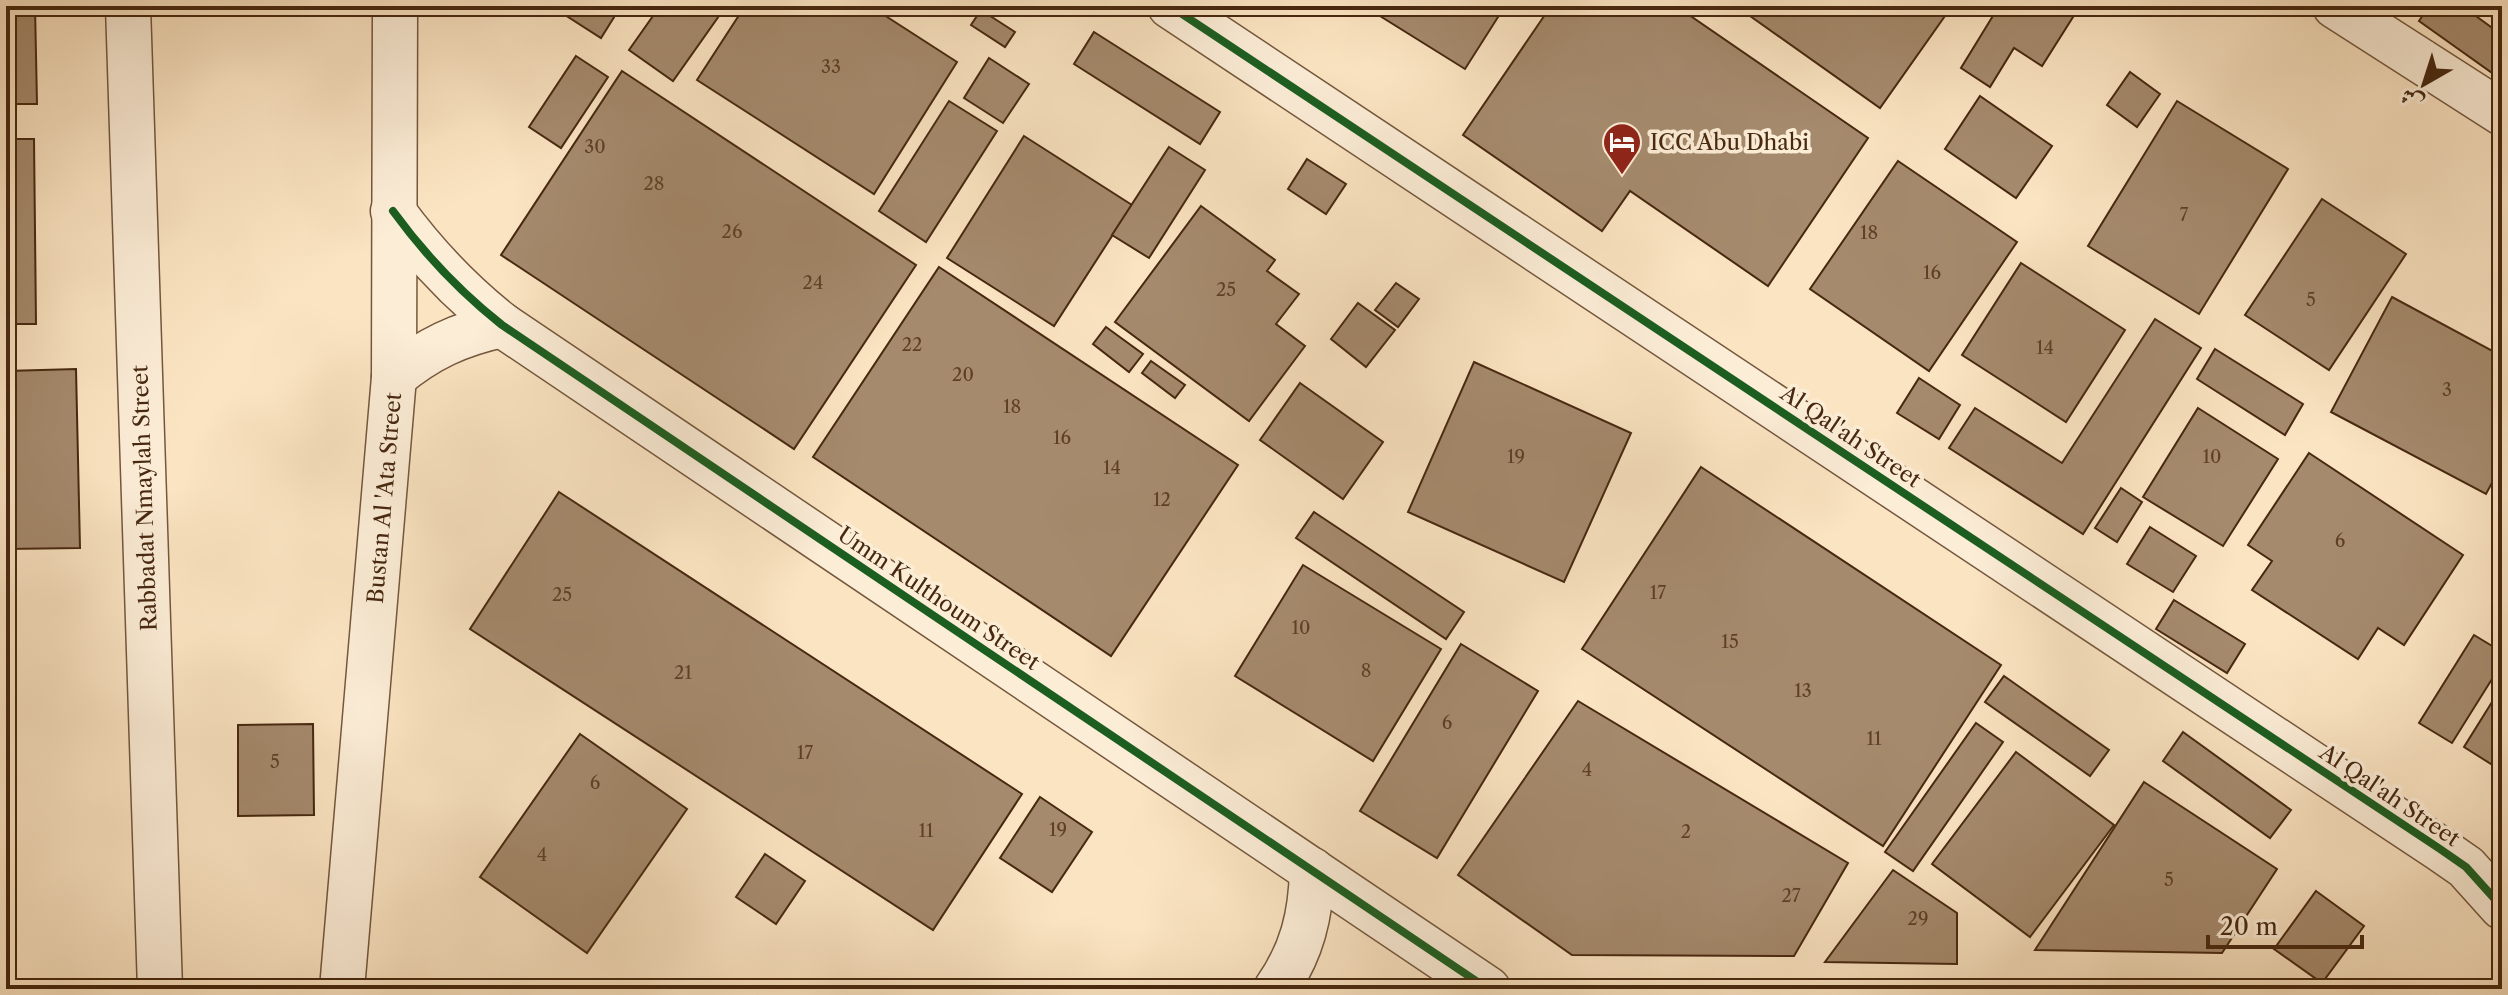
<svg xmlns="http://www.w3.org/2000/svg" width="2508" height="995" font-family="'Libre Caslon Text',Amiri,serif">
<rect width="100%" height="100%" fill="#fbe4c2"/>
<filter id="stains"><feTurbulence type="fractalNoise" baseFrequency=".0025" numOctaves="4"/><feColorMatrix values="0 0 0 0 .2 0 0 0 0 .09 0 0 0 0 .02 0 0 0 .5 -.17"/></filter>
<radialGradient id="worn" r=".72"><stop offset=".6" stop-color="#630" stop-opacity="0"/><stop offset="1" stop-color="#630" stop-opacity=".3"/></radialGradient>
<g fill="#a58a6d" stroke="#472810" stroke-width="2">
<path d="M6,6h29l2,98h-31z"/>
<path d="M551,6h70l-20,32z"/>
<path d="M660,6h66l-53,75 -44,-31z"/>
<path d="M745,6h125l87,56 -83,132 -177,-114z"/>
<path d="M1364,6h141l-40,63z"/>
<path d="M1551,6h125l192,132 -100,148 -138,-95 -28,40 -139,-96z"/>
<path d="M1736,6h216l-72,102z"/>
<path d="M1999,6h81l-38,60 -28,-18 -24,39 -29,-19z"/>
<path d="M2429,6h33l40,29v45l-83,-59z"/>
<path d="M981,10l34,22 -10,15 -34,-22z"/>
<path d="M1094,32l126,80 -20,32 -126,-80z"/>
<path d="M576,56l32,21 -47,71 -32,-21z"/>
<path d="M989,58l40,26 -26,39 -39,-25z"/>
<path d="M622,71l294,194 -122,184 -293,-194z"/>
<path d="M2130,72l30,22 -23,33 -30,-22z"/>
<path d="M1980,96l72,50 -36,52 -71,-49z"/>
<path d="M949,101l48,30 -71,111 -47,-31z"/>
<path d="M2177,101l111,68 -89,145 -111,-68z"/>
<path d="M1024,136l108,69 -78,121 -107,-68z"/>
<path d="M6,139h28l2,185h-30z"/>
<path d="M1169,147l36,23 -56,88 -37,-23z"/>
<path d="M1307,159l39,25 -20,30 -38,-25z"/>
<path d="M1898,161l119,81 -88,129 -119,-82z"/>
<path d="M2322,199l84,55 -77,116 -84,-55z"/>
<path d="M1201,206l74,54 -8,11 32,23 -23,30 29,22 -56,75 -134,-99z"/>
<path d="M2021,263l104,67 -59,92 -104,-67z"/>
<path d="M939,267l299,198 -127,191 -298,-199z"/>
<path d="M1396,283l23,16 -21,28 -23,-17z"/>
<path d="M2392,297l110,59v108l-16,30 -155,-82z"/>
<path d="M1358,303l37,27 -29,37 -35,-28z"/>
<path d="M2155,319l46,29 -118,186 -134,-86 26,-40 87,55z"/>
<path d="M1106,327l37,27 -14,18 -36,-28z"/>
<path d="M2215,349l88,55 -18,31 -88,-56z"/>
<path d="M1151,361l34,24 -10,13 -33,-25z"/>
<path d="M1474,362l157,71 -67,149 -156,-70z"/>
<path d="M76,369l4,179 -74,1v-178z"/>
<path d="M1919,378l41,27 -21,34 -42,-26z"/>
<path d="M1300,383l83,59 -40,57 -83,-59z"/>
<path d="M2198,408l80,51 -55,87 -80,-49z"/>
<path d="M2309,453l154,102 -59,90 -26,-17 -20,31 -106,-69 20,-29 -24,-16z"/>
<path d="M1701,467l300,198 -118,181 -301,-197z"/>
<path d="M2121,488l21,14 -25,40 -22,-14z"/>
<path d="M559,492l463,302 -89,136 -463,-301z"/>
<path d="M2502,508v19l-9,-5z"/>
<path d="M1314,512l150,100 -18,27 -150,-101z"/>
<path d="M2150,527l46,29 -23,36 -46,-28z"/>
<path d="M1303,565l138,84 -68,112 -138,-85z"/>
<path d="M2174,600l71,44 -18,29 -71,-44z"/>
<path d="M2474,635l28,17v11l-50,80 -33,-20z"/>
<path d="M1461,644l77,47 -101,167 -77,-47z"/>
<path d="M2004,676l105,74 -19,26 -105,-74z"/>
<path d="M2502,686v85l-38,-24z"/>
<path d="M1578,701l270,162 -54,93 -222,-1 -114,-80z"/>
<path d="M1976,723l27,19 -90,129 -28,-19z"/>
<path d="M313,724l1,91 -76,1v-91z"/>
<path d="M2183,732l108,78 -21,28 -107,-77z"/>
<path d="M580,734l107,75 -100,144 -107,-76z"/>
<path d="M2016,752l98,73 -84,112 -98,-73z"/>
<path d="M2144,782l133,87 -55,84 -187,-3z"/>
<path d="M1040,797l52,35 -40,60 -52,-34z"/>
<path d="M765,854l40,27 -29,43 -40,-27z"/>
<path d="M1893,870l64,43v51l-132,-2z"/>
<path d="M2316,891l48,35 -42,57 -48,-34z"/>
</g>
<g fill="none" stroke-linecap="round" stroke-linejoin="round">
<defs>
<g id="minor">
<path d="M128,6l32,983"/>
<path d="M1170,6l1270,843 26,18 36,40"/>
<path d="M2335,6l167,107"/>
<path d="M393,211c32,44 66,80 109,114l986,664"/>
<path d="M394,377c33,-28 66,-43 108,-52"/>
<path d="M342,989l52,-612 1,-371"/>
<path d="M1276,989c26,-37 35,-74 36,-119"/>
</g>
</defs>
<use href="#minor" stroke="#74573c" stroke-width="47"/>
<use href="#minor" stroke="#fcedd7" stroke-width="44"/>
<defs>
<g id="cycleway">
<path d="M1170,6l1270,843 26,18 36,40"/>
<path d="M393,211c32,44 66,80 109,114l986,664"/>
</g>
</defs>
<use href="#cycleway" stroke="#fcedd7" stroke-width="13"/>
<use href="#cycleway" stroke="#1b5e20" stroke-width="8"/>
</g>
<defs>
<symbol id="hotel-pin" viewBox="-11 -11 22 30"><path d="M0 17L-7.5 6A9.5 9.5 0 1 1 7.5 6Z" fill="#8f2418" stroke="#fcedd7"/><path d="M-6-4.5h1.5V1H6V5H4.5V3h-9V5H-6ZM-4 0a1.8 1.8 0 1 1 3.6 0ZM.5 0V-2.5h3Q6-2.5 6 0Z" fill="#fff"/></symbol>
</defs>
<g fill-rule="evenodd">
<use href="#hotel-pin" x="1600" y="120" width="44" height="60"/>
</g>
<g text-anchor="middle" stroke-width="7" stroke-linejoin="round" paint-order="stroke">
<g font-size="18" fill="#5e4027">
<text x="831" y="73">33</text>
<text x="595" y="153">30</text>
<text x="654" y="190">28</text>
<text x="2184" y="221">7</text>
<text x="732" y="238">26</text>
<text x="1869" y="239">18</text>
<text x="1932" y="279">16</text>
<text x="813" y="289">24</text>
<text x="1226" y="296">25</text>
<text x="2311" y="306">5</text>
<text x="912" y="351">22</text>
<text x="2045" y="354">14</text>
<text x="963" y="381">20</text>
<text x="2447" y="396">3</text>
<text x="1012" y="413">18</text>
<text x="1062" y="444">16</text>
<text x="1516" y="463">19</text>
<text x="2212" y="463">10</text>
<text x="1112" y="474">14</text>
<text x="1162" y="506">12</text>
<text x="2340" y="547">6</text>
<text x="1658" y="599">17</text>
<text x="562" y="601">25</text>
<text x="1301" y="634">10</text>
<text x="1730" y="648">15</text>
<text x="1366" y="677">8</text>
<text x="683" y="679">21</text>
<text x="1803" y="697">13</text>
<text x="1447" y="729">6</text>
<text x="1874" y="745">11</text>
<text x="805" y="759">17</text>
<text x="275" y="768">5</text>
<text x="1587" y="776">4</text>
<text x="595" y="789">6</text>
<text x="1058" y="836">19</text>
<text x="926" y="837">11</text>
<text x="1686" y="838">2</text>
<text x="542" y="861">4</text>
<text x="2169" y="886">5</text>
<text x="1791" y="902">27</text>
<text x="1918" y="925">29</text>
</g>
<g font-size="22" fill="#472810" stroke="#fcedd7" text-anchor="start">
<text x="1650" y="150">ICC Abu Dhabi</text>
</g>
<g font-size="22" fill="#472810" stroke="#fcedd7">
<text transform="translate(1851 436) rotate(34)" y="8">Al Qal'ah Street</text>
<text transform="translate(144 498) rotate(-92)" y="8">Rabbadat Nmaylah Street</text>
<text transform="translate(384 498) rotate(-85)" y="8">Bustan Al 'Ata Street</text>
<text transform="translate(939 598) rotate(34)" y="8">Umm Kulthoum Street</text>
<text transform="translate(2390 795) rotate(34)" y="8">Al Qal'ah Street</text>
</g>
</g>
<rect width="2508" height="995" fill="none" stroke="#fbe4c2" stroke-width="32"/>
<rect x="8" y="8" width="2492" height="979" fill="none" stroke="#472810" stroke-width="4"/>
<rect x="16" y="16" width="2476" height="963" fill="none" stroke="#472810" stroke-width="2"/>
<g transform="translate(2424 84) rotate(219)" stroke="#fcedd7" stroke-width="6" paint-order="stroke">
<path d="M0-6L14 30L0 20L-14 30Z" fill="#472810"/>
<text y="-12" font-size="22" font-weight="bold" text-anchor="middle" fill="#472810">ش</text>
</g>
<path d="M2208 935v12h154v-12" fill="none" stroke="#472810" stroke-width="4"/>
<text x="2220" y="935" font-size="24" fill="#472810" stroke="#fcedd7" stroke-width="6" paint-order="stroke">20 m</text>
<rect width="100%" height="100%" filter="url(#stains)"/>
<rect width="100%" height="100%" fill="url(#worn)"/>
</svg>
